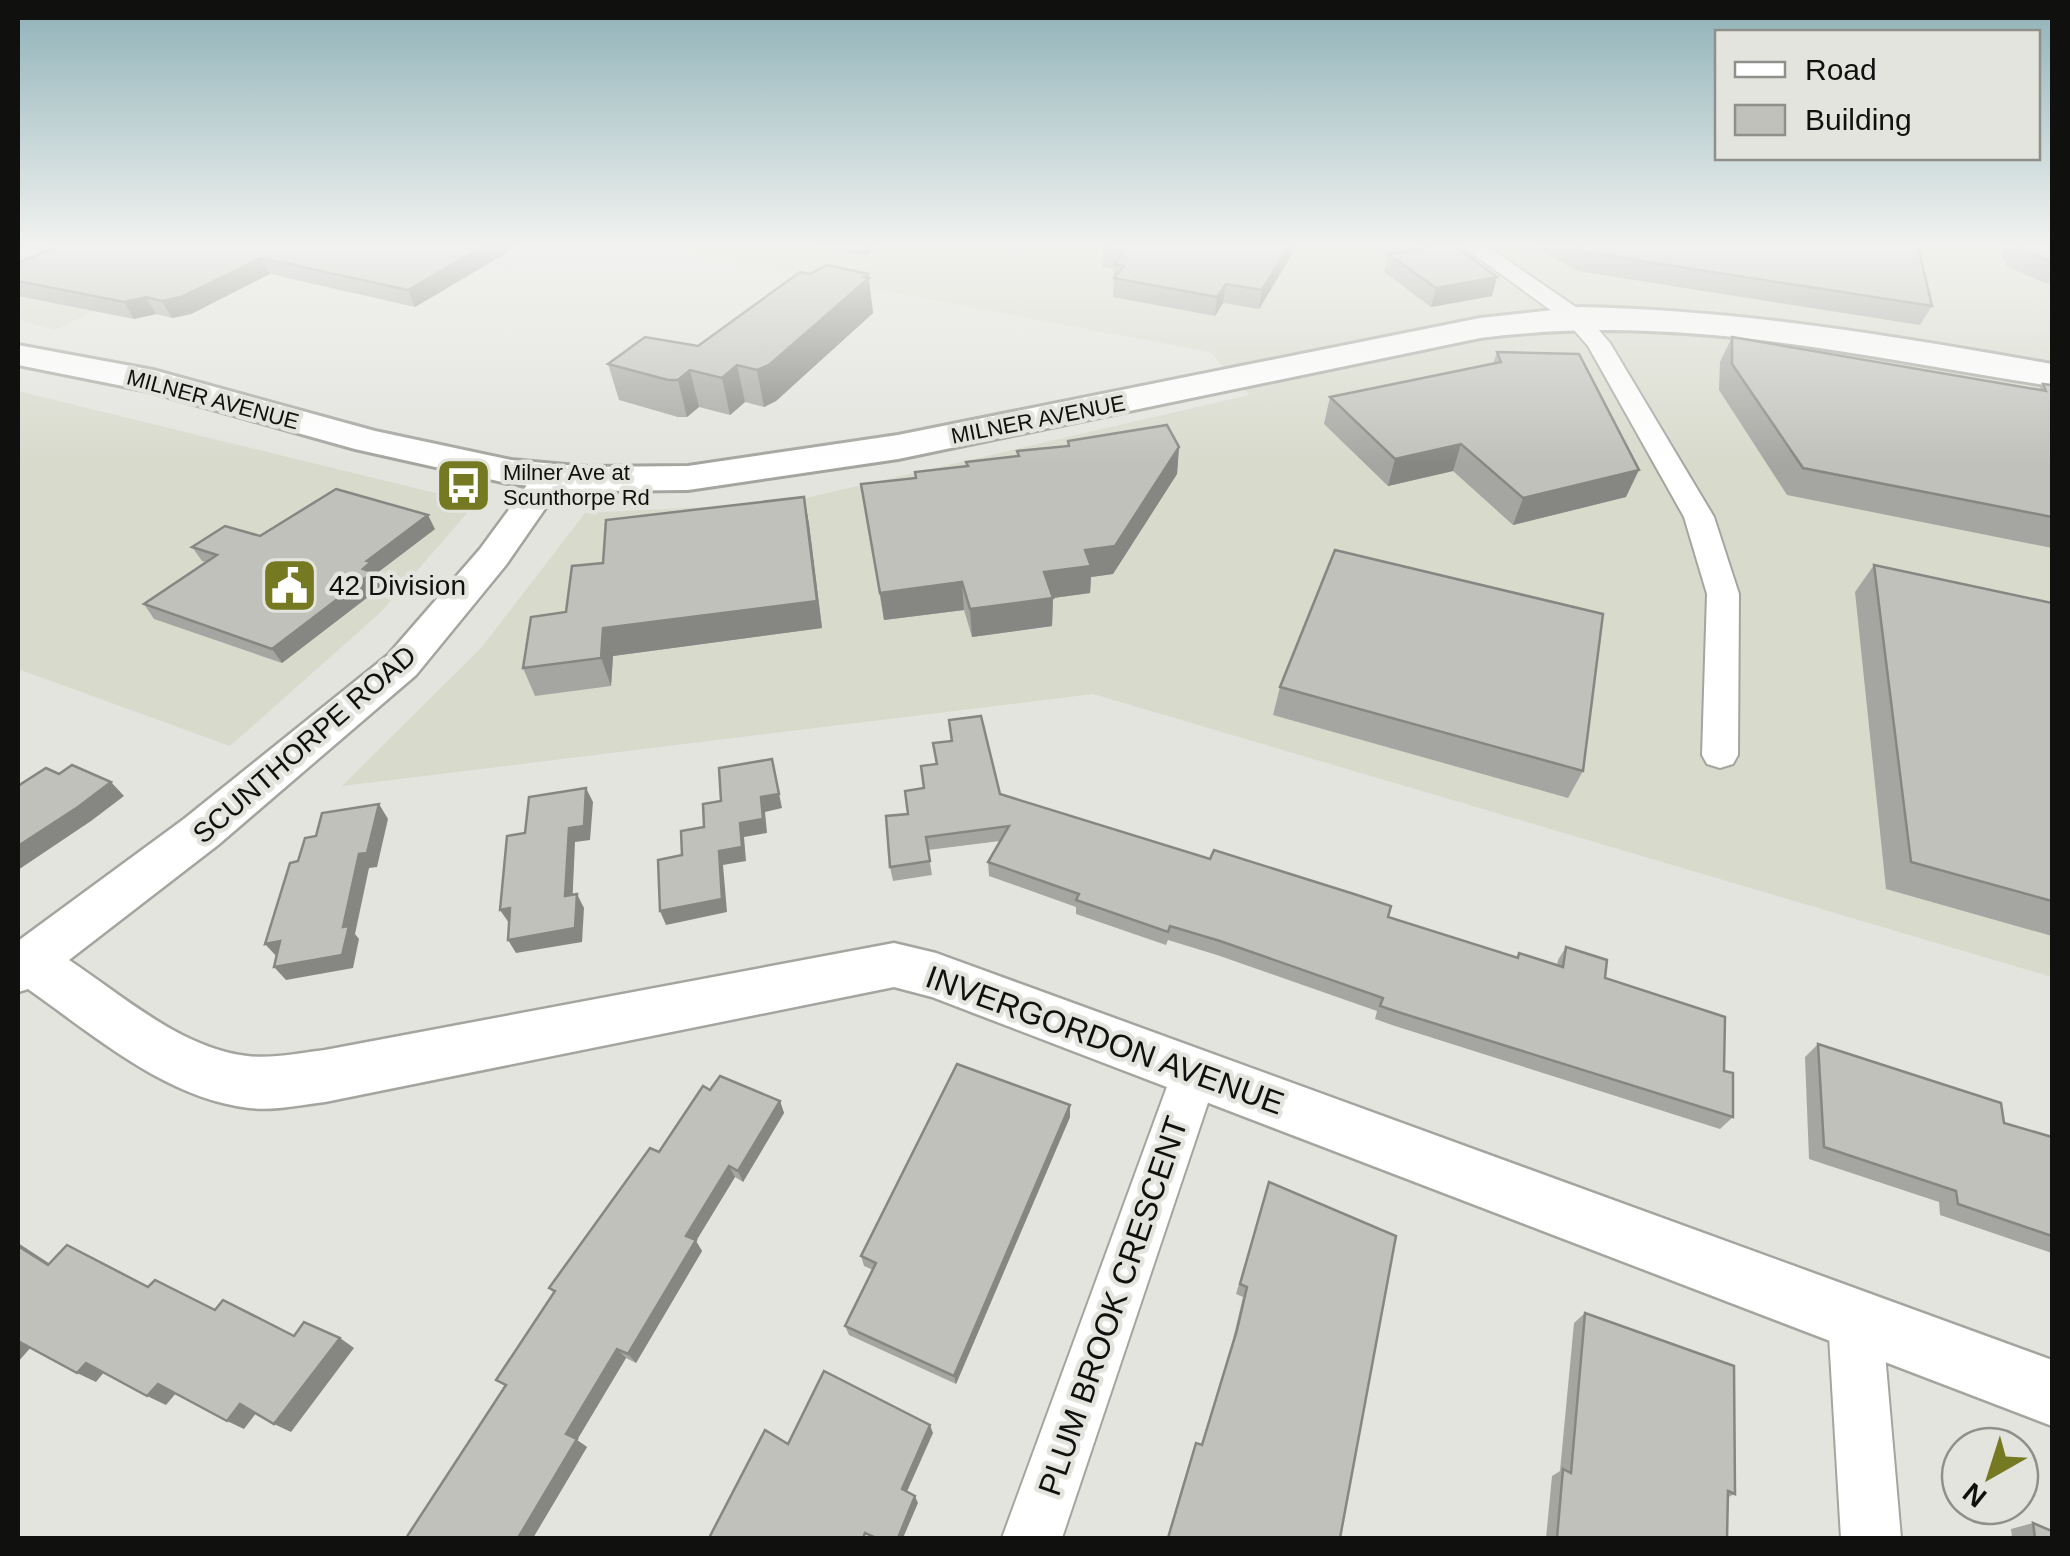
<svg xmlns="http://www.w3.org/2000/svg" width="2070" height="1556" font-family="Arial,sans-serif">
<rect width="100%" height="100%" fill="#e3e4de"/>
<g fill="#d8dacc">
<path d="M47,246h179l-171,84 -37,-10v-62z"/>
<path d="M643,246h1409v731l-959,-283 -751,92 140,-139 103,-134 199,-10 465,-108 -39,-43z"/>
<path d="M18,391l458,112 -95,109 -151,134 -212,-77z"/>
</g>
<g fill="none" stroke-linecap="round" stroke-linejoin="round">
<defs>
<g id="minor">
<path d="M1462,246h25l96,66 27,31 104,174 25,77 -1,161 -5,9 -13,4 -13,-4 -5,-9 5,-161 -23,-77 -96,-171 -21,-24z"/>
<path d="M1195,1052l16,6 7,15 -156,465h-60l170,-465 7,-15z"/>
<path d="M1855,1292l19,8 8,19 19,219h-60l-13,-219 8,-19z"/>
</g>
<path id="tertiary" d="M550,467l12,3 5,7 -61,88 -90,110 -198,170 -149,115c54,36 112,88 178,96 25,3 53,-3 78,-6l569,-107 42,10 1116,407v66l-1120,-429 -38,-10 -569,115c-25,3 -51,9 -76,6 -84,-10 -155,-73 -221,-119l-10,3v-51l166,-122 204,-164 92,-106 58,-79z"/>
<path id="secondary" d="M1580,307c160,3 316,29 472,57v22c-199,-30 -368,-74 -572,-48l-582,121 -210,31 -100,1 -77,-7 -156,-35 -207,-58 -130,-26v-20l135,25 222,61 136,29 77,7 100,-1 210,-31 582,-117z"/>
</defs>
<use href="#minor" stroke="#a4a59f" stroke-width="4"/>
<use href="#tertiary" stroke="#a4a59f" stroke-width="5"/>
<use href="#secondary" stroke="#a4a59f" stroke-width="6"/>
<use href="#minor" fill="#fff" fill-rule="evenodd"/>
<use href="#tertiary" fill="#fff" fill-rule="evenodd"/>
<use href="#secondary" fill="#fff" fill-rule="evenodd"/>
</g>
<g fill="#a5a6a1">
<path d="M518,246l-103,61 -145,-33 -79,40 -19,4 -16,-4 -22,5 -116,-23v-33z"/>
<path d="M814,246h64l-12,10z"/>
<path d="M1297,246l-38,63 -36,-6 -8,13 -102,-19 1,-28 -12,-2 1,-19z"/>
<path d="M1534,246h384l14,60 -12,19 -343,-54z"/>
<path d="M1999,246h53v38l-7,-1 -39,-17z"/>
<path d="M1388,254l104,42 -61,11 -47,-35z"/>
<path d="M810,274l59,4 4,35 -97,88 -12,6 -19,-5 -15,13 -31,-8 -12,10h-9l-59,-17 -11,-36 90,-18z"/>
<path d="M1732,337l307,52 4,-5 9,1v163l-265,-53 -68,-105 1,-28z"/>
<path d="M1497,352l129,145 -113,28 -60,-54 -65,15 -64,-62 6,-27 163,-33z"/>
<path d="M1068,441l111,6 -2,27 -64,100 -22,3 -1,16 -37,5 -1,28 -80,11 -8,-27 -80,10 -23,-136 54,-6 52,-12 -1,-4 52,-6 -1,-5 51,-5z"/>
<path d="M804,497l5,27 13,104 -209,28 -2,30 -76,10 -12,-28 80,-105z"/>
<path d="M435,529l-58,44 2,4 -2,1 4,9 -99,76 -128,-44 -10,-15 62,-42 -4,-1 -10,-14 68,-11z"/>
<path d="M1874,565l178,38v333l-166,-47 -31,-297z"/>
<path d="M1280,687l303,84 -15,27 -295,-83z"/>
<path d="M949,720l51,74 516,163 3,-4 38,12 1,-5 8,-13 158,124 9,46 -13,12 -325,-103 -20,-7 2,-8 -160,-56 -49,-15 -2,5 -90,-31v-7l-87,-31 -1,-14 12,-21 -72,9 4,25 -39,6 -3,-14 18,-53 16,-26 12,-24 -3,-21 18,-2z"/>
<path d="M1818,1044l186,79 48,14v116l-112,-38 -1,-13 -130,-43 -4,-102z"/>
<path d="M710,1090l70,11 4,12 -41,69 -8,-5 -39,64 6,10 -66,112 -10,-5 -49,82 10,7 -54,91h-127l99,-152 -9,-6 58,-87 -5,-5z"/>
<path d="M1070,1105v12l-114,267 -107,-49 -4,-9 28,-56 -9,-4 -3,-10z"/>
<path d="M1269,1182l71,356h-173l26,-88 3,-7 5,2 32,-106 10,-42 -7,-3z"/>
<path d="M1585,1313l150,181 -7,3 -1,41h-181l6,-62 8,-5 14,-148z"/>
<path d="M2033,1523l19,15h-40l-1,-9z"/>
</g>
<g fill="#868783">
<path d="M484,246h34l-103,61 -7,-17z"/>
<path d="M865,246h13l-12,10z"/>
<path d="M1289,246h8l-38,63 3,-19z"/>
<path d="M261,258l9,16 -79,40 -19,4 -10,-17z"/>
<path d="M868,274l5,39 -97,88 -12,6 -7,-37z"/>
<path d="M1497,277l-5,19 -61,11 5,-19z"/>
<path d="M1226,284l-3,19 -8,13 2,-19z"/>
<path d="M146,297l10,17 -22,5 -10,-17z"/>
<path d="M737,365l8,37 -15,13 -8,-37z"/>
<path d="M690,370l9,37 -12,10 -9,-37z"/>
<path d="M1461,444l-8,27 -65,15 7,-27z"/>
<path d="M1179,447l-2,27 -64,100 -22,3 -1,16 -37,5 -1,28 -80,11 -2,-28 115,-59z"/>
<path d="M1639,470l-13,27 -113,28 10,-27z"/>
<path d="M804,497l5,27 13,104 -209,28 -2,30 -10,-28 2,-30z"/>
<path d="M428,515l7,14 -58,44 2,4 -2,1 4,9 -99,76 -10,-14 91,-80 4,-8z"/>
<path d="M962,582l2,28 -80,10 -4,-27z"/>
<path d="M772,759l10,49 -17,4 2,21 -23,4 2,24 -23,4 4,47 -61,13 -6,-14 59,-60 42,-54z"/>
<path d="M111,782l13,14 -33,25 -73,49v-24z"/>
<path d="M586,788l7,14 -3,38 -15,2 -3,68 -7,-14 4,-68z"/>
<path d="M379,804l9,15 -11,48 -8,1 -14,66 4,5 -6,29 -67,12 -12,-13 69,-40 16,-73z"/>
<path d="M577,894l7,14 -2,34 -66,11 -8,-13z"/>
<path d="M510,908l-1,15 -9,-13z"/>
<path d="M280,941l-3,16 -12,-13z"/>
<path d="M780,1101l4,12 -41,69 -5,-11z"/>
<path d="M1070,1105v12l-114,267 -2,-8z"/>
<path d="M729,1166l6,11 -39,64 6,10 -66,112 -8,-9 58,-118z"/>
<path d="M18,1243l49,32 -19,-10 -30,-19z"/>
<path d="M340,1338l14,10 -63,84 -17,-8z"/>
<path d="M18,1340l14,6 -14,16z"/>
<path d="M617,1349l9,9 -49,82 10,7 -54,91h-15l48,-104z"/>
<path d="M86,1363l19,8 -9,11 -19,-9z"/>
<path d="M158,1384l19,8 -11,13 -19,-9z"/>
<path d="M240,1404l17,8 -13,17 -17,-8z"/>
<path d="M930,1425l3,8 -28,63 -3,-7z"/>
<path d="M915,1496l3,7 -15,35h-5z"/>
</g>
<g fill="#c0c1bb" stroke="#868783" stroke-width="2.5">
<path d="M58,246h426l-76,44 -147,-32 -80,39 -19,4 -16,-4 -22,5 -106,-21v-18z"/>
<path d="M1105,246h184l-27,44 -36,-6 -9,13 -103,-19 10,-12 -10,-2 10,-12 -21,-4z"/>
<path d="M1433,246h22l42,31 -61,11 -48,-34z"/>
<path d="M1573,246h345l14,60 -348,-54z"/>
<path d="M2017,246h35v16l-34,-14z"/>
<path d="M827,265l41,9 -4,3 5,1 -100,87 -12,5 -20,-5 -15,13 -32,-8 -12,10h-10l-60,-16 37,-27 53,9 102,-74 10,2z"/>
<path d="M1732,337l314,54 -3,-7 9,1v132l-249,-49 -71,-104z"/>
<path d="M1497,352l82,2 60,116 -116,28 -62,-54 -66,15 -65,-62 171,-35z"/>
<path d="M1167,425l12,22 -64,99 -30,4 6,16 -47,6 9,26 -83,11 -8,-27 -82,11 -19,-109 55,-6 -1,-6 53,-6 -2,-4 53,-6 -2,-5 52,-5 -1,-5z"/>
<path d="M336,489l92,26 -61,46 4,1 -8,7 10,3 -101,77 -128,-45 73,-49 -25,-8 33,-21 35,10z"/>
<path d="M804,497l13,104 -214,27 -2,30 -78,10 8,-51 35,-5 6,-46 31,-3 3,-43z"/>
<path d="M1335,550l268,64 -20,157 -303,-84z"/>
<path d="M1874,565l178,38v298l-141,-39z"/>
<path d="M981,716l19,78 210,65 4,-9 140,44 37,12 -3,11 130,41 1,-5 44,14 3,-20 41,13 -2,18 120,39 -1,54 9,2v44l-332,-104 -21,-7 3,-8 -163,-57 -50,-15 -2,6 -92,-32 3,-6 -91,-32 21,-36 -83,11 4,24 -40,6 -4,-51 22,-2 -3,-23 19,-3 -3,-22 16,-2 -4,-21 19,-2 -3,-21z"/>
<path d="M772,759l7,35 -18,3 2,22 -23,4 2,24 -23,4 3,48 -62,12 -2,-51 24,-5 -1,-24 23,-4 -1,-23 18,-3 -2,-33z"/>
<path d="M72,765l39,17 -33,25 -60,39v-60l28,-18 13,6z"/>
<path d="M586,788l-2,38 -15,2 -4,68 12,-2 -2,34 -67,12 2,-32 -10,2 7,-74 18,-3 4,-36z"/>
<path d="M379,804l-12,49 -8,1 -16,73 6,-1 -7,29 -68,12 6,-26 -15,3 25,-81 8,-2 7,-23 11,-2 6,-23z"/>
<path d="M1818,1044l183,59 3,20 48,14v99l-94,-32 -2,-13 -132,-44z"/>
<path d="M957,1064l113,41 -116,271 -109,-50 31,-63 -15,-7z"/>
<path d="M720,1076l60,25 -42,70 -9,-5 -43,70 10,4 -68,114 -11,-5 -51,85 11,5 -59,99h-112l100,-153 -10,-5 59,-89 -6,-3 101,-140 9,4 44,-66 7,4z"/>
<path d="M1269,1182l127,54 -56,302h-172l28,-95 6,2 35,-115 10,-43 -7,-3z"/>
<path d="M67,1245l81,42 7,-7 60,30 8,-10 71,36 10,-14 36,16 -66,86 -34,-20 -13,17 -69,-37 -11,12 -61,-33 -9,10 -59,-32v-95l30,19z"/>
<path d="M1585,1313l149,53 1,128 -7,-3 -1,47h-170l6,-69 8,4z"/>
<path d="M824,1371l106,54 -28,64 13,7 -17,42h-22l-11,-5 -2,5h-154l56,-108 23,14z"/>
<path d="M2033,1523l19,8v7h-17z"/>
</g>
<linearGradient id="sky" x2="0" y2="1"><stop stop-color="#8eb1b8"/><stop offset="0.53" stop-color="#f2f3f0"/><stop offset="1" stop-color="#f2f3f0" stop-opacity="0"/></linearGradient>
<rect width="2070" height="464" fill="url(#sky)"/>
<defs>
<symbol id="bus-square" viewBox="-11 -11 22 22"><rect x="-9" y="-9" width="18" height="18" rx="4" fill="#757922" stroke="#e3e4de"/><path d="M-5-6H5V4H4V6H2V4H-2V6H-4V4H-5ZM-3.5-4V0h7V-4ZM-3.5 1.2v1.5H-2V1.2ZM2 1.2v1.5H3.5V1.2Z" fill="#fff"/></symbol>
<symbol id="civic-square" viewBox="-11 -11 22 22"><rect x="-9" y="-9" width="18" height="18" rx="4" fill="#757922" stroke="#e3e4de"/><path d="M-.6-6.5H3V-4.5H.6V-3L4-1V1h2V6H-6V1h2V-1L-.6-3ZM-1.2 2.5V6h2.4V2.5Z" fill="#fff"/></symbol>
</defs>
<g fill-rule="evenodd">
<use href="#bus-square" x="432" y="454" width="63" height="63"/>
<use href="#civic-square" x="258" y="554" width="63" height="63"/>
</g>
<g text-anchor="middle" stroke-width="9" stroke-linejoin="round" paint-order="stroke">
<g font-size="22" fill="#10110f" stroke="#e3e4de">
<text transform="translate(213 399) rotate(15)" y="8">MILNER AVENUE</text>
<text transform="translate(1038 419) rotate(-11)" y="8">MILNER AVENUE</text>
</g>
<g font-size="22" fill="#10110f" stroke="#e3e4de" text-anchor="start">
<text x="503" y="480">Milner Ave at<tspan x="503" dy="25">Scunthorpe Rd</tspan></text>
</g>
<g font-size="28" fill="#10110f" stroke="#e3e4de" text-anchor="start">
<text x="329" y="595">42 Division</text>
</g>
<g font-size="28" fill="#10110f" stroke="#e3e4de">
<text transform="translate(304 744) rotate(-41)" y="10">SCUNTHORPE ROAD</text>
</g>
<g font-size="32" fill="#10110f" stroke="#e3e4de">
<text transform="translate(1105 1040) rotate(20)" y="11">INVERGORDON AVENUE</text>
<text transform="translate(1113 1306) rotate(-71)" y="11">PLUM BROOK CRESCENT</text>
</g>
</g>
<rect width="2070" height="1556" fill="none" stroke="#10110f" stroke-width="40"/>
<rect x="1715" y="30" width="325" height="130" fill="#e3e4de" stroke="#8f908b" stroke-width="2.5"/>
<rect x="1735" y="62" width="50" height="15" fill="#ffffff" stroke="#8f908b" stroke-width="2.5"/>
<text x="1805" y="80" font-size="30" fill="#10110f">Road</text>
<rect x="1735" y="105" width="50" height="30" fill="#c0c1bb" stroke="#8f908b" stroke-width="2.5"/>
<text x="1805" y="130" font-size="30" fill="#10110f">Building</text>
<g transform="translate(1990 1476) rotate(219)"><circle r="48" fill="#e3e4de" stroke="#8f908b" stroke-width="2.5"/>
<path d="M0-8L18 38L0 25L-18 38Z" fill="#757922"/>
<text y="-15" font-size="28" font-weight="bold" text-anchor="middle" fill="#10110f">N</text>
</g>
</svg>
